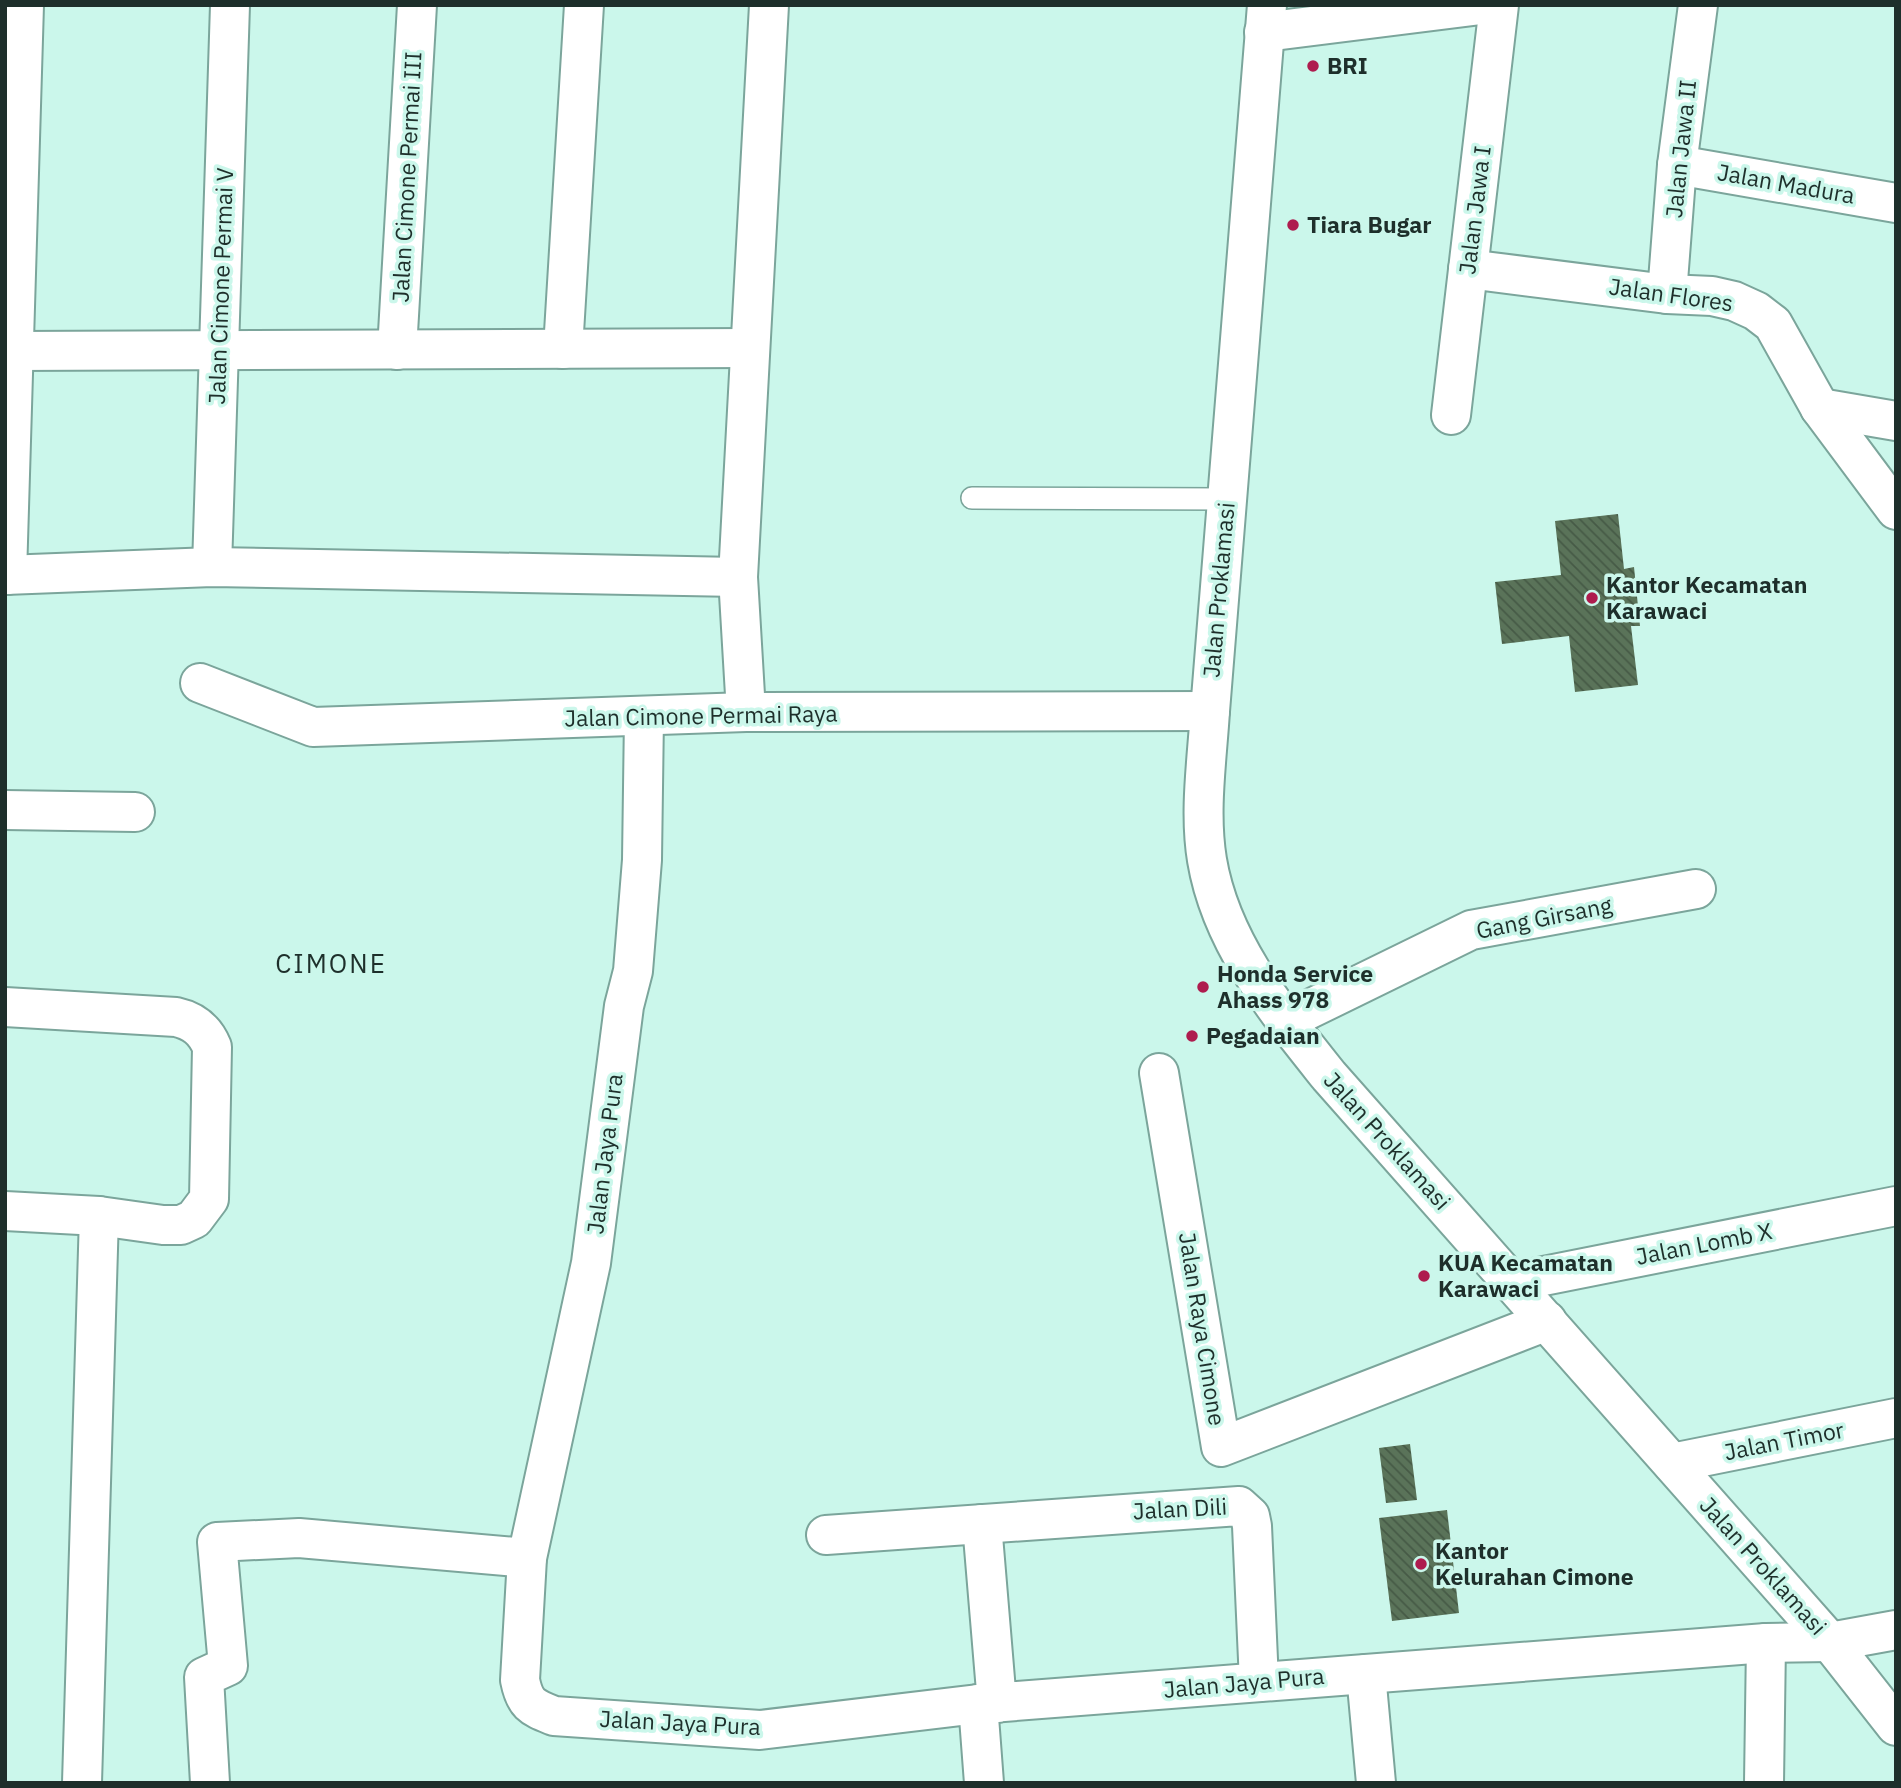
<svg xmlns="http://www.w3.org/2000/svg" width="1901" height="1788" font-family="'IBM Plex Sans',sans-serif">
<defs>
<pattern id="building-back-hatch" width="6" height="6" patternUnits="userSpaceOnUse" patternTransform="scale(1.75)"><rect width="6" height="6" fill="#5a7359"/><path d="M-1 5l2 2M0 0l6 6M5-1l2 2" fill="none" stroke="#465a46"/></pattern>
</defs>
<rect width="100%" height="100%" fill="#cbf7eb"/>
<g fill="url(#building-back-hatch)">
<path d="M1618,514l6,55 10,-2 6,59h-9l7,59 -63,7 -6,-56 -67,8 -7,-62 66,-7 -6,-54z"/>
<path d="M1410,1444l7,56 -31,3 -7,-55z"/>
<path d="M1447,1510l12,103 -67,8 -13,-103z"/>
</g>
<g fill="none" stroke-linecap="round" stroke-linejoin="round">
<defs>
<path id="lane" d="M972,498l254,1"/>
<g id="street">
<path d="M1264,32l217,-27"/>
<path d="M1677,165l219,38"/>
<path d="M1468,269l199,25 45,2 22,5 22,10 17,13 47,84 76,102"/>
<path d="M1667,294l10,-129 21,-160"/>
<path d="M563,349l21,-344"/>
<path d="M397,350l20,-345"/>
<path d="M14,351l735,-3"/>
<path d="M1820,408l76,13"/>
<path d="M1451,415l48,-410"/>
<path d="M212,567l18,-562"/>
<path d="M5,575l207,-8 526,10"/>
<path d="M7,575l17,-570"/>
<path d="M200,683l113,44 433,-15 464,-1"/>
<path d="M746,712l-8,-135 31,-572"/>
<path d="M644,716l-2,144 -9,111 -9,35 -33,257 -64,295 -7,122c5,25 12,27 34,36l206,14 218,-26 788,-61 64,-1 66,-12"/>
<path d="M5,810l130,2"/>
<path d="M5,1007l171,10c18,4 29,13 36,30l-3,152 -15,20 -13,6h-18l-64,-9 -94,-5"/>
<path d="M1285,1021l186,-91 225,-41"/>
<path d="M1159,1073l62,374 326,-126"/>
<path d="M1513,1282l383,-76"/>
<path d="M1672,1463l224,-45"/>
<path d="M982,1524l15,179"/>
<path d="M826,1535l413,-29 11,10 2,10 7,156"/>
<path d="M1366,1674l10,109"/>
<path d="M978,1704l6,79"/>
<path d="M82,1783l17,-567"/>
<path d="M210,1783l-6,-106 24,-11 -11,-124 82,-4 228,20"/>
<path d="M1764,1783l2,-140"/>
</g>
<path id="primary" d="M1267,5l-57,706c-3,49 -11,101 -3,149 14,84 71,152 122,216l501,566 66,84"/>
</defs>
<use href="#lane" stroke="#7ba59b" stroke-width="24"/>
<use href="#street" stroke="#7ba59b" stroke-width="42"/>
<use href="#primary" stroke="#7ba59b" stroke-width="42"/>
<use href="#lane" stroke="#fff" stroke-width="21"/>
<use href="#street" stroke="#fff" stroke-width="38"/>
<use href="#primary" stroke="#fff" stroke-width="38"/>
</g>
<g fill="#ae1c4e" stroke="#cbf7eb" stroke-width="2.5">
<circle cx="1313" cy="66" r="7"/>
<circle cx="1293" cy="225" r="7"/>
<circle cx="1592" cy="598" r="7"/>
<circle cx="1203" cy="987" r="7"/>
<circle cx="1192" cy="1036" r="7"/>
<circle cx="1424" cy="1276" r="7"/>
<circle cx="1421" cy="1564" r="7"/>
</g>
<g text-anchor="middle" stroke-width="7" stroke-linejoin="round" paint-order="stroke">
<g font-size="23" font-weight="bold" fill="#1e2f2b" stroke="#cbf7eb" text-anchor="start">
<text x="1327" y="74">BRI</text>
<text x="1307" y="233">Tiara Bugar</text>
<text x="1606" y="593">Kantor Kecamatan<tspan x="1606" dy="26">Karawaci</tspan></text>
<text x="1217" y="982">Honda Service<tspan x="1217" dy="26">Ahass 978</tspan></text>
<text x="1206" y="1044">Pegadaian</text>
<text x="1438" y="1271">KUA Kecamatan<tspan x="1438" dy="26">Karawaci</tspan></text>
<text x="1435" y="1559">Kantor<tspan x="1435" dy="26">Kelurahan Cimone</tspan></text>
</g>
<g font-size="23" fill="#1e2f2b" stroke="#cbf7eb">
<text transform="translate(1681 149) rotate(-84)" y="8">Jalan Jawa II</text>
<text transform="translate(407 177) rotate(-87)" y="8">Jalan Cimone Permai III</text>
<text transform="translate(1786 184) rotate(10)" y="8">Jalan Madura</text>
<text transform="translate(1475 210) rotate(-83)" y="8">Jalan Jawa I</text>
<text transform="translate(221 286) rotate(-88)" y="8">Jalan Cimone Permai V</text>
<text transform="translate(1671 295) rotate(8)" y="8">Jalan Flores</text>
<text transform="translate(1219 590) rotate(-85)" y="8">Jalan Proklamasi</text>
<text transform="translate(701 716) rotate(-1)" y="8">Jalan Cimone Permai Raya</text>
<text transform="translate(1544 918) rotate(-11)" y="8">Gang Girsang</text>
<text transform="translate(1387 1141) rotate(48)" y="8">Jalan Proklamasi</text>
<text transform="translate(605 1154) rotate(-83)" y="8">Jalan Jaya Pura</text>
<text transform="translate(1704 1244) rotate(-11)" y="8">Jalan Lomb X</text>
<text transform="translate(1202 1329) rotate(81)" y="8">Jalan Raya Cimone</text>
<text transform="translate(1784 1441) rotate(-11)" y="8">Jalan Timor</text>
<text transform="translate(1180 1509) rotate(-3)" y="8">Jalan Dili</text>
<text transform="translate(1763 1566) rotate(48)" y="8">Jalan Proklamasi</text>
<text transform="translate(1244 1683) rotate(-5)" y="8">Jalan Jaya Pura</text>
<text transform="translate(680 1723) rotate(3)" y="8">Jalan Jaya Pura</text>
</g>
<g font-size="26" letter-spacing="2" fill="#1e2f2b" stroke="#cbf7eb">
<text x="331" y="973">CIMONE</text>
</g>
</g>
<rect width="1901" height="1788" fill="none" stroke="#1e2f2b" stroke-width="14"/>
</svg>
